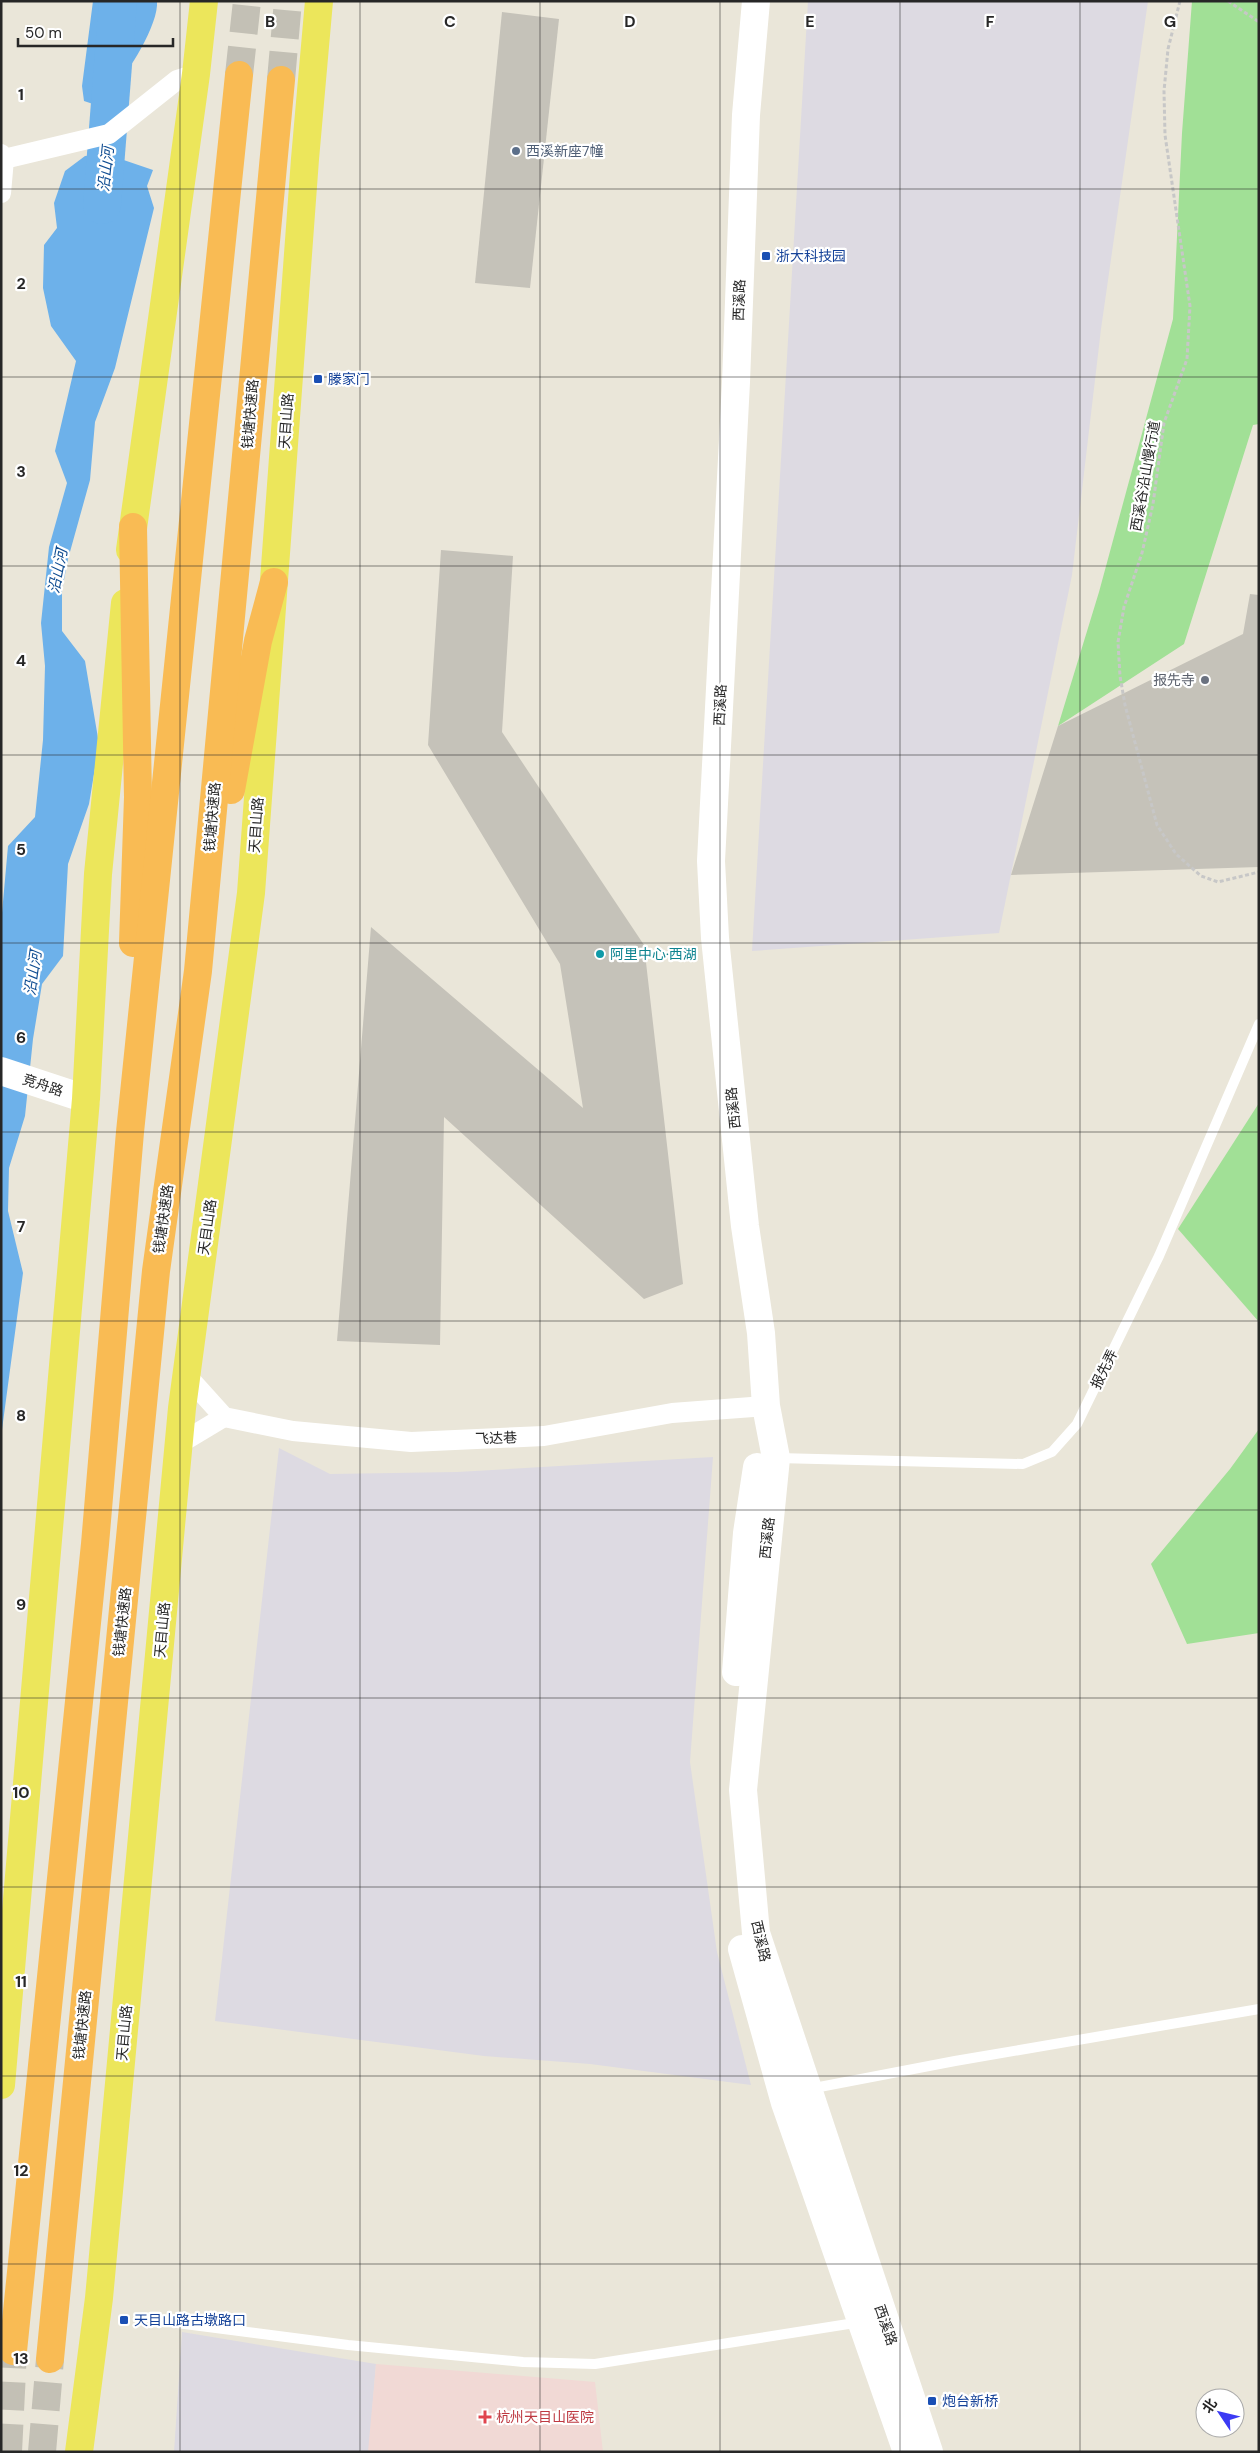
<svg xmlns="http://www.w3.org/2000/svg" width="1260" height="2453" font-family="'DM Sans','Noto Sans SC',sans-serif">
<rect width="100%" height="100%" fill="#eae6d9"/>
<g fill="#dddae2">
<path d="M808,1h340l-47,328 -29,246 -73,358 -247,18z"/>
<path d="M279,1448l51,26 127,-2 256,-15 -23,305 27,190 34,133 -161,-21 -106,-8 -269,-35z"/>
<path d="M182,2332l194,32 -7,88h-195z"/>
</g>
<path fill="#f1d9d5" d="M376,2364l219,18 8,70h-235z"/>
<g fill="#a1e096">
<path d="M1192,1h67v423l-6,1 -69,219 -126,82 41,-134 74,-273 9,-186z"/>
<path d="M1259,1103v219l-81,-93z"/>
<path d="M1259,1429v204l-72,11 -36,-80 79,-95z"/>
</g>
<g fill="#6db1ea">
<path d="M93,1h64c2,23 -29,73 -45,88 -6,5 -13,10 -19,15l-9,-3 -2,-15z"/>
<path d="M106,154l47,16 -6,16 7,22 -39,160 -20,54 -5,58 -22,79 -6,31v41l23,30 14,83 -10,60 -21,60 -5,92 -21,28 -9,55 -8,77 -16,52 -1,43 15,62 -22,164v-513l7,-78 27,-29 8,-77 2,-74 -4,-43 8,-76 18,-64 -12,-32 21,-90 -25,-35 -8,-38 1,-43 13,-17 -3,-25 11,-32 20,-15z"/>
</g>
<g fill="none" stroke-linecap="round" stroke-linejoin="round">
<path stroke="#6db1ea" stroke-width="38" d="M102,205l16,-204"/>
</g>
<g fill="#c5c2b9">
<path d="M502,12l57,7 -29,269 -55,-5z"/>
<path d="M441,550l72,6 -11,176 142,213 39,339 -39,15 -200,-182 -4,228 -103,-4 34,-414 212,181 -23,-144 -132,-219z"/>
<path d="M1250,594l9,1v272l-248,8 47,-149 185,-92z"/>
</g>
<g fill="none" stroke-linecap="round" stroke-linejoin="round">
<g stroke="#c3c0b5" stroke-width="28" stroke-dasharray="28 14" stroke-linecap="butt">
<path d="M239,75l8,-74"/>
<path d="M281,80l7,-79"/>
<path d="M8,2452l5,-101"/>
<path d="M42,2452l8,-93"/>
</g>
<g stroke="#c7c7c7" stroke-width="3" stroke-dasharray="4 2.5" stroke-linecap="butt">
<path d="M1180,1l-12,48 -4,42 1,44 25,171 -3,53 -23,64 -11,81 -11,49 -18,54 -6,35 2,34 5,29 32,120 19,29 25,22 17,6 41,-10"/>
<path d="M1228,1l31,21"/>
</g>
<g stroke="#fff" stroke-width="10">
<path d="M777,1458l246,6 29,-12 25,-28 82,-168 100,-232"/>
<path d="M809,2089l146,-28 304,-52"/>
<path d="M177,2323l171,22 175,17 72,2 266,-42"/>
</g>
<g stroke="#fff" stroke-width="20">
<path d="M1,154l3,5 -3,34"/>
<path d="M4,159l105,-25 68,-54 19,-6"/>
<path d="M187,1376l37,41 69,14 118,11 133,-6 128,-23 94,-7"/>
<path d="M179,1444l45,-27"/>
</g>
<g stroke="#fff" stroke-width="28">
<path d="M756,1l-10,114 -10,267 -25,479 4,77 30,288 16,107 5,73 10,52 -33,332 13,143 173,519"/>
<path d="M1,1071l85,28"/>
<path d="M736,1672l11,-139 10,-66"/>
<path d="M742,1949l43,154 122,349"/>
</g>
<g stroke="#ece65b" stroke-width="28">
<path d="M130,550l66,-476 8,-73"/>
<path d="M1,2085l85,-986 12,-225 27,-271"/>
<path d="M79,2452l20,-154 83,-890 69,-515 54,-734 14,-158"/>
</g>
<g stroke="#f9bb54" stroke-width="28">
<path d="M133,527l5,270 -5,146"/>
<path d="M231,790l27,-149 16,-59"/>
<path d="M13,2351l82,-807 35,-412 109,-1057"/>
<path d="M50,2359l106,-1088 42,-300 83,-891"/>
</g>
</g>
<path fill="none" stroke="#272727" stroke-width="1" stroke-opacity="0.55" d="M180,1v2451M360,1v2451M540,1v2451M720,1v2451M900,1v2451M1080,1v2451M1,189h1258M1,377h1258M1,566h1258M1,755h1258M1,943h1258M1,1132h1258M1,1321h1258M1,1510h1258M1,1698h1258M1,1887h1258M1,2076h1258M1,2264h1258"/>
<circle fill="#5c6f8a" stroke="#fff" stroke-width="2" cx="516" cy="151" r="5"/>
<g fill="#1a4fb4" stroke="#fff" stroke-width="2">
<rect x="761" y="251" width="10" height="10" rx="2.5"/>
<rect x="313" y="374" width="10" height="10" rx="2.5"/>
<rect x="119" y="2315" width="10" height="10" rx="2.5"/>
<rect x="927" y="2396" width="10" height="10" rx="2.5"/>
</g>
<circle fill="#6b7280" stroke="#fff" stroke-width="2" cx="1205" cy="680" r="5"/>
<circle fill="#0f9aa8" stroke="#fff" stroke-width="2" cx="600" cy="954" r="5"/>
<path fill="#e0444e" stroke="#fff" stroke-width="2" d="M482.5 2409.5h5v5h5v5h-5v5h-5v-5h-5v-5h5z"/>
<g text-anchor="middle" stroke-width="4.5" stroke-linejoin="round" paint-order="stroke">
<g font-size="14" fill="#4e5e75" stroke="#fff" text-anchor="start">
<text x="526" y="156">西溪新座7幢</text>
</g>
<g font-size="14" fill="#164399" stroke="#fff" text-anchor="start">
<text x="776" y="261">浙大科技园</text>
<text x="328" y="384">滕家门</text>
<text x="134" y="2325">天目山路古墩路口</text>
<text x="942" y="2406">炮台新桥</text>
</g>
<g font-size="14" fill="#272727" stroke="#fff">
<text transform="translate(739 300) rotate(-88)" y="5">西溪路</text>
<text transform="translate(250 414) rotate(-85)" y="5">钱塘快速路</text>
<text transform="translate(286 421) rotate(-86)" y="5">天目山路</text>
<text transform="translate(1145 476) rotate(-80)" y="5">西溪谷沿山慢行道</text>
<text transform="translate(720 705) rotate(-87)" y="5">西溪路</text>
<text transform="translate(212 817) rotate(-85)" y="5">钱塘快速路</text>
<text transform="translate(256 825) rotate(-86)" y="5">天目山路</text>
<text transform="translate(43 1085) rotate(18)" y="5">竞舟路</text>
<text transform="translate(733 1108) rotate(-96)" y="5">西溪路</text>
<text transform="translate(163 1219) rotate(-82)" y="5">钱塘快速路</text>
<text transform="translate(207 1227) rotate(-82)" y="5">天目山路</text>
<text transform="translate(1104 1369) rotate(-64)" y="5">报先弄</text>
<text transform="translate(496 1438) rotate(-2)" y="5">飞达巷</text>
<text transform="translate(767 1538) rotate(-84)" y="5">西溪路</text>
<text transform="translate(122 1622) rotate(-84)" y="5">钱塘快速路</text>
<text transform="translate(162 1630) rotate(-85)" y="5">天目山路</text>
<text transform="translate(761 1941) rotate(77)" y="5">西溪路</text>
<text transform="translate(82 2025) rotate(-84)" y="5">钱塘快速路</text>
<text transform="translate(124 2033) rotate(-85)" y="5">天目山路</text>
<text transform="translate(886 2325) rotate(71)" y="5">西溪路</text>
</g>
<g font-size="14" fill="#5b616d" stroke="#fff" text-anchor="end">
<text x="1195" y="685">报先寺</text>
</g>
<g font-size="14" fill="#0d838f" stroke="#fff" text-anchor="start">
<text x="610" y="959">阿里中心·西湖</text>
</g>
<g font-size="14" fill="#be3a42" stroke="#fff" text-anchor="start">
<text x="496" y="2422">杭州天目山医院</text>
</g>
<g font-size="15" font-style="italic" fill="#104d92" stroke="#fff">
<text transform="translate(106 169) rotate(-84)" y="5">沿山河</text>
<text transform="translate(58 571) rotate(-79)" y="5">沿山河</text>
<text transform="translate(33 973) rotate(-82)" y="5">沿山河</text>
</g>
</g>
<g font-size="16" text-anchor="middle" font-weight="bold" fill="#272727" stroke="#fff" stroke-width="4.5" stroke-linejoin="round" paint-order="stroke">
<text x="270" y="27">B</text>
<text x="450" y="27">C</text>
<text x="630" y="27">D</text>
<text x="810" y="27">E</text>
<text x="990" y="27">F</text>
<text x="1170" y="27">G</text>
<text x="21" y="100">1</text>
<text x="21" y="289">2</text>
<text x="21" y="477">3</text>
<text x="21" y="666">4</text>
<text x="21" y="855">5</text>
<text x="21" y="1043">6</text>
<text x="21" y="1232">7</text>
<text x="21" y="1421">8</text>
<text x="21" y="1610">9</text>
<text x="21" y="1798">10</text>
<text x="21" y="1987">11</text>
<text x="21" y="2176">12</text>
<text x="21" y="2364">13</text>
</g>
<rect width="1260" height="2453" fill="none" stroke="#272727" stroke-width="5"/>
<g transform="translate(1220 2413) rotate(305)"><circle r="24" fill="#ffffff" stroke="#a9a9a9"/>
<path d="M0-4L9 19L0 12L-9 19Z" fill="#3c3bf4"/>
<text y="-8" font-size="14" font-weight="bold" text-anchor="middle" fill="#272727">北</text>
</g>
<path d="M18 38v8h155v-8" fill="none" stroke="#272727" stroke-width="2.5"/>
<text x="25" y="38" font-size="15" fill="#272727" stroke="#ffffff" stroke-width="4" paint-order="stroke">50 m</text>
</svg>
